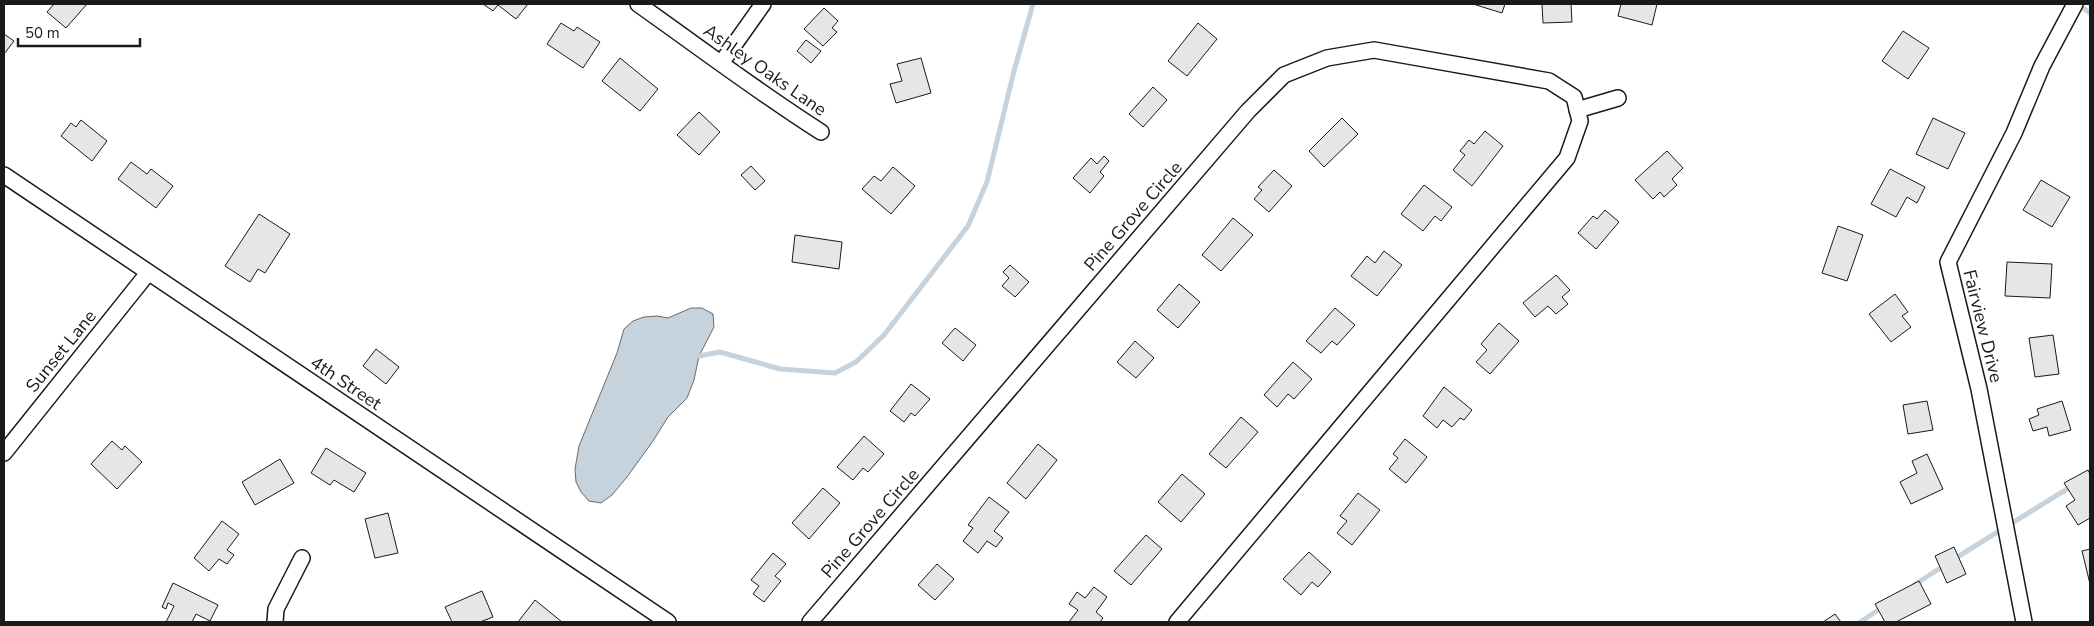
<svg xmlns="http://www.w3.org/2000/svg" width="2094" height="626" font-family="'Nunito Sans',sans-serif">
<rect width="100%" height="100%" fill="#fff"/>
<path fill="#c6d2dc" stroke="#6a6a6a" d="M691,308h11l11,6 1,13 -15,29 -5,24 -7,18 -19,19 -15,24 -26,36 -15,18 -11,8 -12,-2 -8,-9 -5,-10 -1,-13 4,-23 38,-93 7,-24 9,-8 11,-4 13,-1 11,2z"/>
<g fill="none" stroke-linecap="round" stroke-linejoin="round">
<g stroke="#c6d2dc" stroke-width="5">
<path d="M2078,4l12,9"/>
<path d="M699,356l21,-4 60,17 55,4 21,-11 28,-27 84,-109 19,-44 27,-111 19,-67"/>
<path d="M1954,559l118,-73"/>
<path d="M1914,585l31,-20"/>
<path d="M1860,622l23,-15"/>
</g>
</g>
<g fill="#e6e6e6" stroke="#1a1a1a">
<path d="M54,4h33l-21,24 -19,-16z"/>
<path d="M483,4h45l-12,15 -18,-14 -5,6z"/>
<path d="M1473,4h32l-3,9z"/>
<path d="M1542,4h29l1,18 -29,1z"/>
<path d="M1621,4h36l-5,21 -34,-9z"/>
<path d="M824,8l14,13 -6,7 5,4 -14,14 -19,-17z"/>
<path d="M561,23l13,8 3,-4 23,15 -17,26 -36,-24z"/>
<path d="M1198,23l19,16 -30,37 -19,-15z"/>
<path d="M1903,31l26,17 -21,31 -26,-18z"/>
<path d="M4,34l10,7 -10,13z"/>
<path d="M806,40l15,11 -10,12 -14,-12z"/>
<path d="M620,58l38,31 -18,22 -38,-30z"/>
<path d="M921,58l10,35 -35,10 -6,-19 12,-3 -5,-17z"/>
<path d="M1153,87l14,13 -24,27 -14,-13z"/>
<path d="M699,112l21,20 -21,23 -22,-20z"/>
<path d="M1342,118l16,16 -34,33 -15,-16z"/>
<path d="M1933,118l32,15 -17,36 -32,-15z"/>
<path d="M81,120l26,21 -15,20 -31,-25 10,-13 5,4z"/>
<path d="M1485,131l18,15 -31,40 -19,-16 12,-15 -5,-4 9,-11 5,4z"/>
<path d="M1667,151l16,17 -11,11 5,6 -13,12 -4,-5 -7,7 -18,-19z"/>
<path d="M1104,156l5,5 -9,11 4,4 -14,17 -17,-15 18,-20 6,6z"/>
<path d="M131,162l16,12 4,-5 22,17 -17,22 -38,-29z"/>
<path d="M751,166l14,15 -10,9 -14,-15z"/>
<path d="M893,167l22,19 -24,28 -29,-25 12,-13 7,5z"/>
<path d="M1890,169l35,18 -8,16 -10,-6 -11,20 -25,-13z"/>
<path d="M1274,170l18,16 -23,26 -15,-13 8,-9 -4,-3z"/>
<path d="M2041,180l29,17 -18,30 -29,-17z"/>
<path d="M1424,185l28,22 -11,14 -6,-5 -12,15 -22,-17z"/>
<path d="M1605,210l14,12 -23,27 -18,-16 15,-17 4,3z"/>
<path d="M259,214l31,20 -25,39 -7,-4 -8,13 -25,-16z"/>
<path d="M1233,218l20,17 -32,36 -19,-16z"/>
<path d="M1838,226l25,9 -16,46 -25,-8z"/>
<path d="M795,235l47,7 -3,27 -47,-7z"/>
<path d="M1384,251l18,14 -25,31 -26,-20 16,-20 8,7z"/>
<path d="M2007,262l45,2 -2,34 -45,-2z"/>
<path d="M1010,265l19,17 -14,15 -13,-11 7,-8 -6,-6z"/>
<path d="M1556,275l14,15 -8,7 6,7 -12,10 -8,-8 -13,11 -12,-14z"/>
<path d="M1179,284l21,18 -22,26 -21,-18z"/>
<path d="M1895,294l13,18 -6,4 9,11 -20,15 -22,-28z"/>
<path d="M1335,308l20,17 -18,20 -5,-4 -11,12 -15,-12z"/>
<path d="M1499,323l20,18 -29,33 -14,-12 11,-12 -6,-6z"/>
<path d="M955,328l21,17 -13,16 -21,-18z"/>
<path d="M2053,335l6,39 -24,3 -6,-39z"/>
<path d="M1135,341l19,17 -18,20 -19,-16z"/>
<path d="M376,349l23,18 -13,17 -23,-18z"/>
<path d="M1293,362l19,17 -18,20 -6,-5 -11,13 -13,-12z"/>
<path d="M911,384l19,15 -15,17 -4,-3 -7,9 -14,-11z"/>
<path d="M1444,387l28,23 -8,10 -4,-2 -8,9 -9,-7 -6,8 -14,-12z"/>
<path d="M1927,401l6,29 -25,4 -5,-29z"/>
<path d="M2062,401l9,29 -22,6 -2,-9 -14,4 -4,-12 10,-4 -2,-6z"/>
<path d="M1241,417l17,15 -32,36 -17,-14z"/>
<path d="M864,436l20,18 -16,18 -5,-4 -10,12 -16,-13z"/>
<path d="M1405,439l22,18 -21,26 -17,-14 9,-11 -5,-4z"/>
<path d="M112,441l10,9 3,-4 17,16 -25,27 -26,-25z"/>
<path d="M1038,444l19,16 -31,39 -19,-16z"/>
<path d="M326,448l40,25 -12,19 -20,-12 -4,5 -19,-12z"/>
<path d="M1927,454l16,35 -32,15 -11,-22 17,-9 -5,-12z"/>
<path d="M280,459l14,24 -39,22 -13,-23z"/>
<path d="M2088,470l2,4v44l-12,7 -12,-19 9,-6 -11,-17z"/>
<path d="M1182,474l23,20 -24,28 -23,-20z"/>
<path d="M823,488l17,15 -31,36 -17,-16z"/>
<path d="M1358,493l22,17 -28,35 -15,-12 10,-12 -7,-5z"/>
<path d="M989,497l20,15 -15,19 9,7 -7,9 -9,-6 -9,12 -15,-12 10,-13 -5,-3z"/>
<path d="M388,513l10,40 -23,5 -10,-39z"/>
<path d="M222,521l17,13 -12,16 7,5 -7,9 -8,-5 -10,12 -15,-13z"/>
<path d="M1146,535l16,14 -31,36 -17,-14z"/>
<path d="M1954,547l12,27 -19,9 -12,-27z"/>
<path d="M2090,549v35l-8,-33z"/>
<path d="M1309,552l22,20 -13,15 -6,-5 -11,13 -18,-16z"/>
<path d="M773,553l13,11 -11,12 6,5 -17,21 -11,-8 6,-8 -8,-6z"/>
<path d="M937,564l17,15 -19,21 -17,-15z"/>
<path d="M1919,581l12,23 -35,18h-11l-10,-18z"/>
<path d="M173,583l45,22 -8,16 -14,-7 -4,8h-26l8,-16 -6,-3 -2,6 -4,-2z"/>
<path d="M1094,587l13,10 -11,15 7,6 -3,4h-31l9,-12 -9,-6 8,-12 8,6z"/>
<path d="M482,591l11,26 -13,5h-28l-7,-15z"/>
<path d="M535,600l27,22h-44z"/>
<path d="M1835,614l6,8h-18z"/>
</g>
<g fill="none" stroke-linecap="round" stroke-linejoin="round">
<defs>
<g id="minor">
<path d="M638,4c61,43 120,88 183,128"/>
<path d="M722,62l41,-58"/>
<path d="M1577,110l41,-12"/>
<path d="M4,175l664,447"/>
<path d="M4,453l144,-180"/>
<path d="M275,622l1,-13 26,-51"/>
<path d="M810,622l438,-511 36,-36 43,-17 47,-8 175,31 25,16 6,24 -13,37 -390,464"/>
<path d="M2024,622l-45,-233 -31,-127 66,-129 28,-67 33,-62"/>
</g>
</defs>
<use href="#minor" stroke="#1a1a1a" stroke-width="18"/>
<use href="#minor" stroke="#fff" stroke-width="15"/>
</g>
<g text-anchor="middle" stroke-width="4" stroke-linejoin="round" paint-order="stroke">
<g font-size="18" fill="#1a1a1a" stroke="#fff">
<text transform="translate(765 70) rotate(35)" y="6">Ashley Oaks Lane</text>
<text transform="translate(1133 216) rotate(-49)" y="6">Pine Grove Circle</text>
<text transform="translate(1983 326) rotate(76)" y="6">Fairview Drive</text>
<text transform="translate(61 351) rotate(-51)" y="6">Sunset Lane</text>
<text transform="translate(346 383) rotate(34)" y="6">4th Street</text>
<text transform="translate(870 523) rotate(-49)" y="6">Pine Grove Circle</text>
</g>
</g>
<rect width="2094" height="626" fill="none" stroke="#1a1a1a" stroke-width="10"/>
<path d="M18 38v8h122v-8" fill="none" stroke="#1a1a1a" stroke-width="2.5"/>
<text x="25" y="38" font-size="15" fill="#1a1a1a" stroke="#ffffff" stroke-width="4" paint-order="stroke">50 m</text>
</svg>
